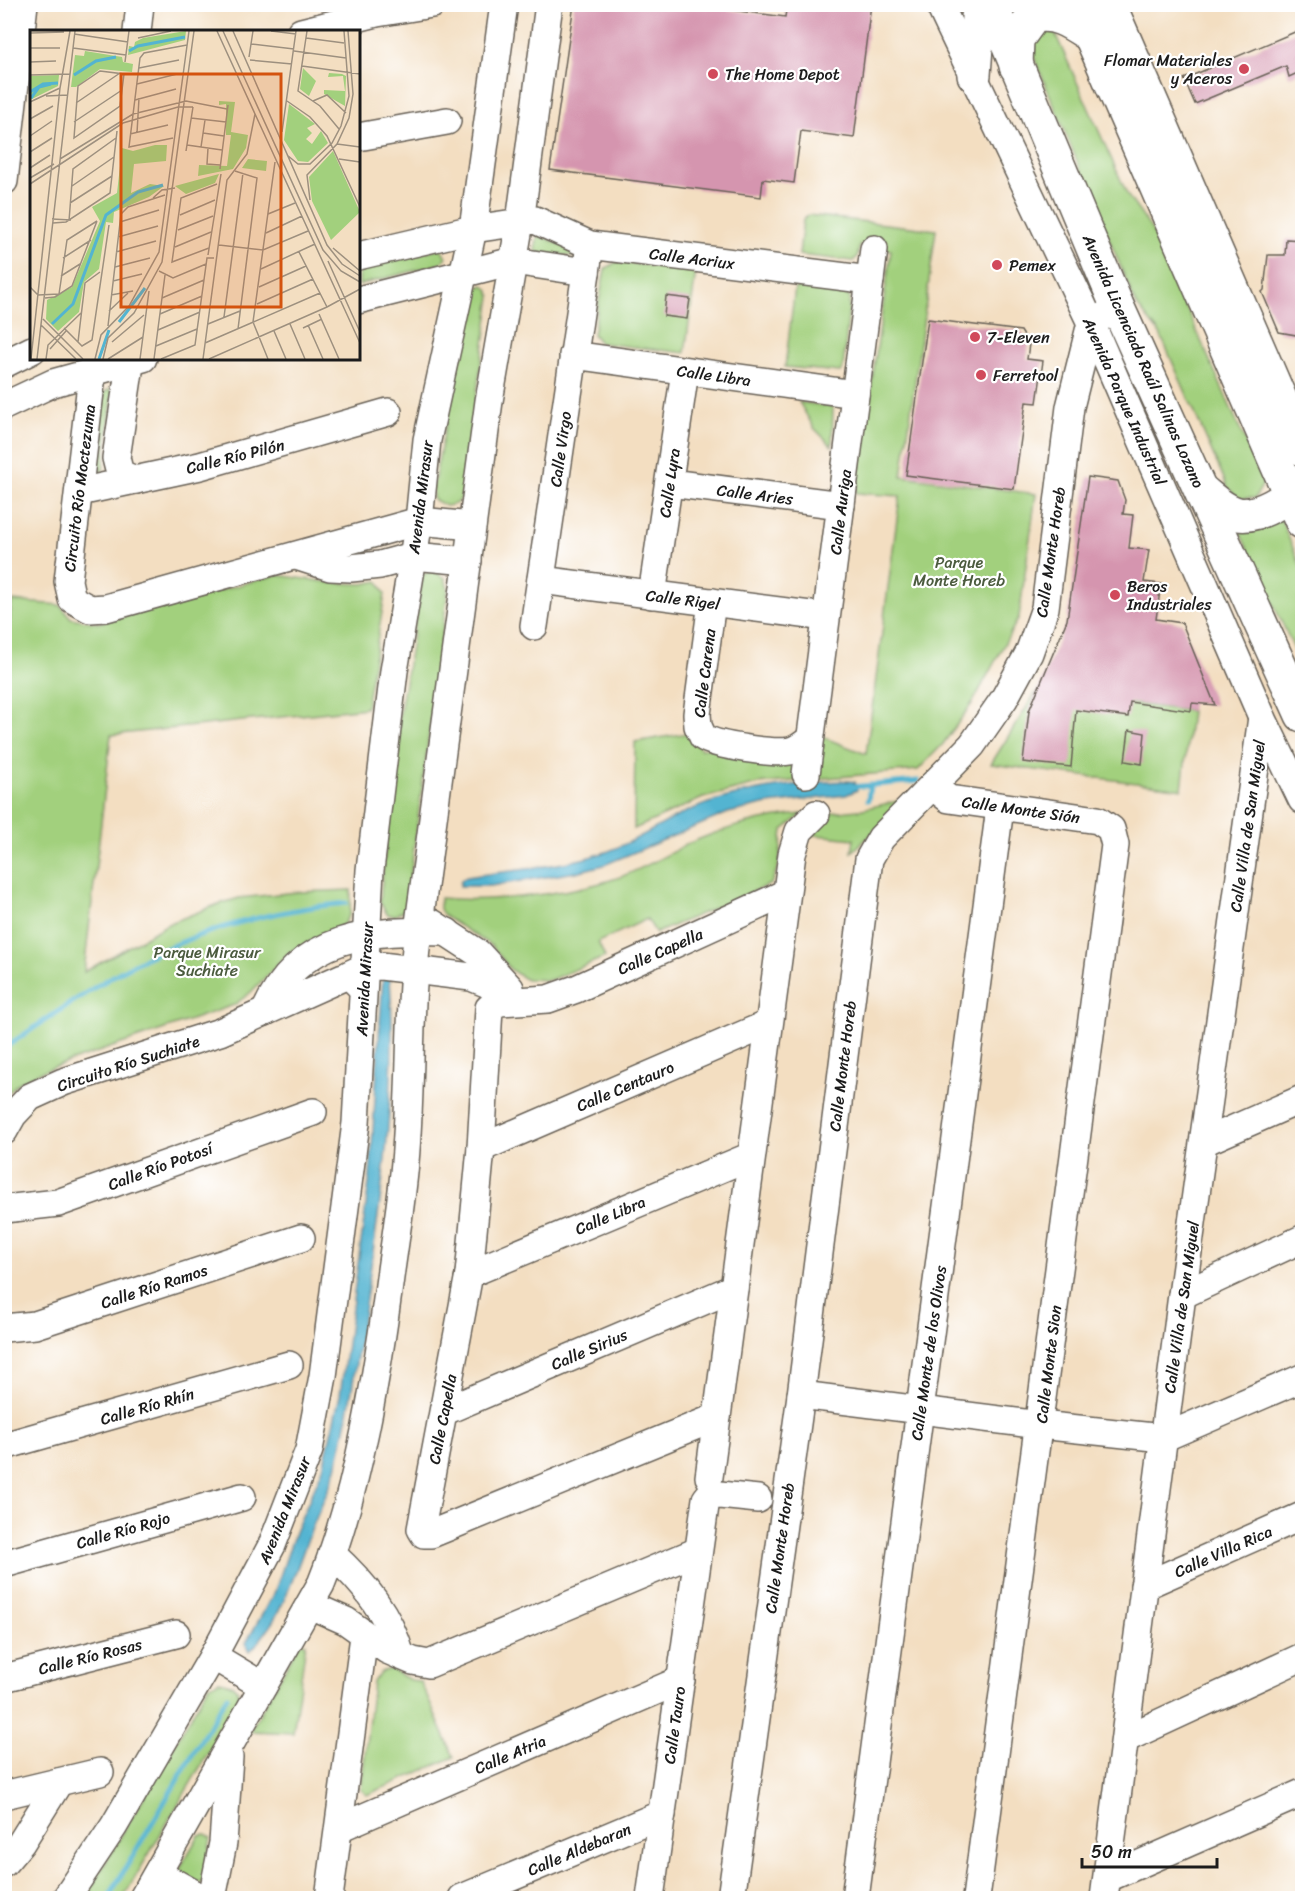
<svg xmlns="http://www.w3.org/2000/svg" width="1307" height="1903" font-family="Sriracha,sans-serif">
<rect width="100%" height="100%" fill="#fff"/>
<filter id="ink" filterUnits="userSpaceOnUse"><feTurbulence type="fractalNoise" baseFrequency=".0167" numOctaves="2"/><feDisplacementMap in="SourceGraphic" scale="12" xChannelSelector="R" yChannelSelector="G"/><feConvolveMatrix kernelMatrix="1 2 1 2 8 2 1 2 1" color-interpolation-filters="sRGB"/></filter>
<filter id="wash" filterUnits="userSpaceOnUse"><feTurbulence type="fractalNoise" baseFrequency=".008" numOctaves="4" result="noise"/><feDisplacementMap in="SourceGraphic" scale="24" xChannelSelector="R" yChannelSelector="G"/><feGaussianBlur stdDeviation="1.35" result="paint"/><feColorMatrix in="noise" values="0 0 0 0 0 0 0 0 0 0 0 0 0 0 0 0 0 1.4 0 .05"/><feComposite in="paint" operator="in"/></filter>
<g filter="url(#wash)">
<rect width="100%" height="100%" fill="#f3dec1"/>
<g fill="#a2d07d" stroke="#5f764c" stroke-width="1.5">
<path d="M1031,30l23,1 74,165 24,34 108,244 3,10 -8,14h-17l-10,-10 -68,-154 -24,-30 -107,-259z"/>
<path d="M808,215l128,15 -34,246 134,18 -17,123 -46,85 -30,42 -25,26 -160,14 -55,14 -69,31 1,-87 53,-9 13,16 119,-13 46,18 34,-258 -44,-3 35,-243 -31,-5 -3,12 -4,4 -54,-6 4,-35z"/>
<path d="M538,235l36,15 -1,6 -34,-3 -4,-3z"/>
<path d="M441,248l5,9 -6,7 -81,21v-19z"/>
<path d="M616,262l80,9 -11,82 -85,-10 -7,-9 12,-65z"/>
<path d="M483,285l5,4 3,7 -30,203 -6,5 -9,2 -13,-7v-12l40,-197z"/>
<path d="M795,287l50,7 5,3 -7,71 -3,4 -55,-5z"/>
<path d="M110,389l3,2 -10,79 -6,4 -3,-4 9,-77z"/>
<path d="M799,402l34,5 -1,39 -18,-18z"/>
<path d="M1279,515l23,54v97l-65,-140z"/>
<path d="M434,571l11,7 3,11 -42,320 -12,7 -7,-2 -7,-12 17,-172 26,-156z"/>
<path d="M277,575l57,8 29,1 15,-3 7,13 -19,114 -255,27 -27,237 84,-48 48,-19 23,-7 59,-6 53,-2 -1,24 -7,11 -52,26 -41,42 -16,12 -194,67 -22,11 -13,13 -1,-435 8,-60 48,4 11,13 27,5z"/>
<path d="M1038,689l30,7 123,15 -9,78 -191,-25z"/>
<path d="M911,798l-59,54 2,-13 -48,-5 24,-21 28,-3z"/>
<path d="M803,814l-20,16 -4,34 -8,20 -115,49 -9,-14 -49,23 7,15 -55,23 -25,-1 -14,-9 -19,-24 -48,-30 -4,-7v-11c48,5 130,-4 177,-20 27,-9 50,-24 75,-36 35,-15 73,-25 111,-28z"/>
<path d="M300,1643h6l-13,90 -43,-2z"/>
<path d="M391,1669l19,11 10,1 34,76 -87,38 -6,-5 12,-108 7,-10z"/>
<path d="M219,1681c11,1 20,7 21,18l-117,199h-38l124,-213z"/>
<path d="M206,1834l5,4 -8,45h-8l-14,-9v-8l18,-31z"/>
</g>
<g fill="#53b4d1" stroke="#386876" stroke-width="1.5">
<path d="M848,781l7,1 2,8 -11,5 -78,9 -40,9 -124,52 -28,7 -85,14h-31l1,-6 6,-3c46,-7 95,-10 139,-25 29,-10 54,-28 82,-41 50,-22 106,-28 160,-30z"/>
<path d="M383,977l7,1c8,111 -9,224 -26,334 -9,52 -14,104 -28,156 -8,26 -21,50 -30,76 -14,37 -26,78 -56,107l-4,-8 29,-52 20,-59 28,-64 17,-73 30,-219z"/>
</g>
<g fill="none" stroke-linecap="round" stroke-linejoin="round">
<g stroke="#53b4d1" stroke-width="5">
<path d="M851,787l67,-6"/>
<path d="M868,800l2,-15"/>
<path d="M4,1048c46,-30 91,-64 140,-89 64,-32 132,-49 202,-56"/>
<path d="M108,1898l119,-202"/>
</g>
</g>
<g id="blocks">
<g fill="#d595af">
<path d="M574,4h111l100,13 2,-13h84l-17,134 -53,-7 -7,52 -31,-4 -2,18 -211,-27z"/>
<path d="M1302,29v42l-13,6 -3,-11 -91,38 -11,-25z"/>
<path d="M1286,239l16,1v96l-23,-4 -17,-40 2,-2 4,-35h17z"/>
<path d="M666,296l24,3 -3,20 -23,-3z"/>
<path d="M928,319l93,12 8,13 -2,15 16,2 -6,42 -11,-1 -12,87 -108,-14z"/>
<path d="M1088,477l30,4 7,19 -2,14 10,1 -4,33 20,2 -5,32 17,2 -5,35 26,4 33,82 -23,-2 -1,8 -61,-9 -2,15 -52,-7 -5,57 -48,-5 6,-51 38,-91z"/>
<path d="M1129,730l16,3 -3,31 -17,-3z"/>
</g>
</g>
</g>
<g filter="url(#ink)">
<use href="#blocks" fill-opacity="0" stroke="#676056" stroke-width="1.5"/>
<g fill="none" stroke-linecap="round" stroke-linejoin="round">
<defs>
<g id="minor">
<path d="M939,4l152,319 171,394 40,83"/>
<path d="M137,32l3,-28"/>
<path d="M301,32l76,-19 55,-9"/>
<path d="M358,137l89,-16"/>
<path d="M4,181l20,-177"/>
<path d="M358,256l115,-27 62,-9 55,25 280,35"/>
<path d="M358,300l155,-39 73,11"/>
<path d="M573,355l282,39"/>
<path d="M94,358l-26,223 4,18 18,10 16,-1 313,-87 53,5"/>
<path d="M131,358l-15,100 4,16 16,6"/>
<path d="M4,364l28,-14"/>
<path d="M4,406l49,-23 90,-25"/>
<path d="M670,483l171,22"/>
<path d="M79,492l121,-26 188,-54"/>
<path d="M296,556l34,11 21,1 29,-3 33,-9 55,5"/>
<path d="M541,580l285,37"/>
<path d="M652,595l33,-224"/>
<path d="M712,602l-15,112 1,12 5,11c13,9 71,17 87,14 8,-2 14,-7 20,-12"/>
<path d="M534,626l56,-381"/>
<path d="M806,774l68,-525"/>
<path d="M932,786l17,13 149,21 13,9 4,16 -139,1053"/>
<path d="M432,923l46,30 32,35"/>
<path d="M350,974l15,-7 16,-1 90,11 17,7 18,17"/>
<path d="M265,1012c34,-78 107,-83 182,-80"/>
<path d="M4,1131l9,-16 17,-18 33,-15 157,-50 123,-55 7,-1 13,13"/>
<path d="M1204,1142l98,-43"/>
<path d="M481,1148l287,-124"/>
<path d="M4,1209l54,-6 255,-91"/>
<path d="M469,1274l282,-118"/>
<path d="M1182,1295l120,-56"/>
<path d="M4,1328l31,-3 266,-87"/>
<path d="M801,1395l239,30 123,13 139,-60"/>
<path d="M445,1411l289,-123"/>
<path d="M717,1417l-286,117h-7l-3,-5 48,-255 12,-126 8,-140 11,-6 48,-3 28,-10 210,-96"/>
<path d="M4,1446l285,-81"/>
<path d="M709,1477l83,-623 7,-23 17,-17"/>
<path d="M332,1554c32,29 57,60 69,102"/>
<path d="M4,1564l238,-67"/>
<path d="M1144,1586l158,-70"/>
<path d="M310,1605l36,16 41,29 26,11 16,3 269,-113"/>
<path d="M213,1656l50,30"/>
<path d="M4,1678l172,-44"/>
<path d="M1127,1738l175,-81"/>
<path d="M4,1795l96,-23"/>
<path d="M339,1828l342,-148"/>
<path d="M4,1863l17,-20 38,-61"/>
<path d="M159,1874l43,24"/>
<path d="M1108,1878l194,-85"/>
<path d="M66,1898l48,-72 99,-170 59,-111 37,-95 14,-74 33,-253 14,-253 24,-199 25,-150 8,-81 46,-211 31,-225"/>
<path d="M143,1898l178,-314c38,-94 57,-214 70,-314 5,-36 11,-72 14,-108 7,-77 3,-154 13,-231l71,-530 31,-179 29,-218"/>
<path d="M212,1898l11,-55 6,-86"/>
<path d="M329,1898l35,-262"/>
<path d="M462,1898l200,-84"/>
<path d="M650,1898l56,-399 4,-5 48,5"/>
<path d="M731,1898l70,-503 68,-536 12,-21 91,-93 32,-46 25,-46 16,-45 25,-201 21,-84 27,-15"/>
<path d="M855,1898l145,-1090"/>
<path d="M1104,1898l78,-603 80,-578"/>
</g>
<g id="major">
<path d="M991,4l127,304 184,407"/>
<path d="M1077,4l225,518"/>
<path d="M1109,4l193,445"/>
<path d="M1016,66l1,-27 16,-22c22,-7 41,8 58,19"/>
<path d="M974,75l5,-71"/>
<path d="M1202,491c10,8 22,20 36,23 21,4 49,-16 64,-28"/>
</g>
</defs>
<use href="#minor" stroke="#676056" stroke-width="30"/>
<use href="#major" stroke="#676056" stroke-width="36"/>
<use href="#minor" stroke="#fff" stroke-width="27"/>
<use href="#major" stroke="#fff" stroke-width="33"/>
</g>
</g>
<g fill="#d1495b" stroke="#fff" stroke-width="2">
<circle cx="1244" cy="69" r="6"/>
<circle cx="713" cy="74" r="6"/>
<circle cx="997" cy="265" r="6"/>
<circle cx="975" cy="337" r="6"/>
<circle cx="981" cy="375" r="6"/>
<circle cx="1115" cy="595" r="6"/>
</g>
<g text-anchor="middle" stroke-width="4.5" stroke-linejoin="round" paint-order="stroke">
<g font-size="16" fill="#1c1c1c" stroke="#fff" text-anchor="start">
<text x="1232" y="66" text-anchor="end">Flomar Materiales<tspan x="1232" dy="18">y Aceros</tspan></text>
<text x="725" y="80">The Home Depot</text>
<text x="1009" y="271">Pemex</text>
<text x="987" y="343">7-Eleven</text>
<text x="993" y="381">Ferretool</text>
<text x="1127" y="592">Beros<tspan x="1127" dy="18">Industriales</tspan></text>
</g>
<g font-size="16" fill="#1c1c1c" stroke="#fff">
<text transform="translate(692 258) rotate(7)" y="6">Calle Acriux</text>
<text transform="translate(1144 361) rotate(66)" y="6">Avenida Licenciado Raúl Salinas Lozano</text>
<text transform="translate(714 375) rotate(8)" y="6">Calle Libra</text>
<text transform="translate(1125 401) rotate(66)" y="6">Avenida Parque Industrial</text>
<text transform="translate(560 449) rotate(-82)" y="6">Calle Virgo</text>
<text transform="translate(235 456) rotate(-14)" y="6">Calle Río Pilón</text>
<text transform="translate(669 483) rotate(-82)" y="6">Calle Lyra</text>
<text transform="translate(79 488) rotate(-83)" y="6">Circuito Río Moctezuma</text>
<text transform="translate(755 494) rotate(7)" y="6">Calle Aries</text>
<text transform="translate(420 497) rotate(-83)" y="6">Avenida Mirasur</text>
<text transform="translate(840 512) rotate(-83)" y="6">Calle Auriga</text>
<text transform="translate(1050 552) rotate(-82)" y="6">Calle Monte Horeb</text>
<text transform="translate(683 599) rotate(7)" y="6">Calle Rigel</text>
<text transform="translate(704 673) rotate(-83)" y="6">Calle Carena</text>
<text transform="translate(1021 809) rotate(8)" y="6">Calle Monte Sión</text>
<text transform="translate(1247 826) rotate(-82)" y="6">Calle Villa de San Miguel</text>
<text transform="translate(660 951) rotate(-24)" y="6">Calle Capella</text>
<text transform="translate(364 979) rotate(-87)" y="6">Avenida Mirasur</text>
<text transform="translate(128 1063) rotate(-18)" y="6">Circuito Río Suchiate</text>
<text transform="translate(842 1066) rotate(-83)" y="6">Calle Monte Horeb</text>
<text transform="translate(625 1086) rotate(-23)" y="6">Calle Centauro</text>
<text transform="translate(160 1166) rotate(-20)" y="6">Calle Río Potosí</text>
<text transform="translate(610 1215) rotate(-23)" y="6">Calle Libra</text>
<text transform="translate(154 1286) rotate(-18)" y="6">Calle Río Ramos</text>
<text transform="translate(1181 1307) rotate(-82)" y="6">Calle Villa de San Miguel</text>
<text transform="translate(589 1349) rotate(-23)" y="6">Calle Sirius</text>
<text transform="translate(928 1353) rotate(-82)" y="6">Calle Monte de los Olivos</text>
<text transform="translate(1048 1364) rotate(-83)" y="6">Calle Monte Sion</text>
<text transform="translate(147 1406) rotate(-16)" y="6">Calle Río Rhín</text>
<text transform="translate(442 1419) rotate(-79)" y="6">Calle Capella</text>
<text transform="translate(284 1510) rotate(-68)" y="6">Avenida Mirasur</text>
<text transform="translate(123 1530) rotate(-16)" y="6">Calle Río Rojo</text>
<text transform="translate(779 1548) rotate(-82)" y="6">Calle Monte Horeb</text>
<text transform="translate(1223 1551) rotate(-24)" y="6">Calle Villa Rica</text>
<text transform="translate(90 1656) rotate(-14)" y="6">Calle Río Rosas</text>
<text transform="translate(674 1725) rotate(-82)" y="6">Calle Tauro</text>
<text transform="translate(510 1754) rotate(-23)" y="6">Calle Atria</text>
<text transform="translate(579 1849) rotate(-23)" y="6">Calle Aldebaran</text>
</g>
<g font-size="16" fill="#4b5b3e" stroke="#fff">
<text x="959" y="568">Parque<tspan x="959" dy="18">Monte Horeb</tspan></text>
<text x="207" y="958">Parque Mirasur<tspan x="207" dy="18">Suchiate</tspan></text>
</g>
</g>
<g transform="translate(30 30)">
<rect width="330" height="330" fill="#f3dec1"/>
<path d="M156,1l-1,9 -57,15 1,-9 5,1 1,-5 8,-4zM55,21l37,6 1,5 10,2 -1,8 -32,-3 -24,18h-5l4,-32 9,1zM273,38l13,13 -7,15 -9,-7zM299,43l13,1 4,2 -1,30 -21,-12v-4l21,1 -2,-15 -15,1zM29,45l-1,11 -28,14v-24zM189,71l16,1 -4,30 17,3 -2,13 -13,21 -35,7 1,-11 28,1 4,-31h-5v-31l-7,1zM259,74l26,20 -8,4 5,5 -6,6 6,5 9,-13 7,12 -20,19 -10,-1 -14,-21zM125,115h12l-1,16 -32,3 -3,29 19,-9 14,2 -15,11 -35,15 -1,11 -7,-1 -7,47 -15,13 -5,30 -21,19 -12,-12 1,-19 25,-13 28,-66 -8,-14 25,-14 5,-45 11,3zM303,121l27,61 -29,28 -19,-39 -3,-24zM218,129l19,2 -1,10 -24,-3zM189,144l-4,9 -29,11 -11,-8z" fill="#a2d07d"/>
<path fill="none" stroke="#53b4d1" stroke-width="3" d="M99,21l9,-5 47,-9M44,45l22,-14 20,-4M0,62l13,-8 15,-1M1,68l8,-11 12,-3M89,292l26,-34M22,294l21,-20 33,-89 32,-23 25,-7M69,329l10,-29"/>
<path fill="none" stroke="#9d907f" stroke-width="1.5" d="M187,1l143,312M193,1l100,219 18,21 19,11M203,1l94,214 15,19 18,12M241,1l25,3M277,1l-9,60 22,15 19,23M0,3l34,-1M44,4l54,8M108,8l33,-7M276,8l38,5M221,14l43,5M0,18h30M43,18l53,7M264,21l52,7M219,27l4,-26M220,30l42,4M0,32l26,-1M95,32l4,-31M272,36l58,8M109,38l40,-8M70,41l24,3 -4,32 -46,32 4,-52zM0,45l40,-1M107,54l40,-10M16,66l22,-1M105,70l41,-11M257,71l23,16 17,19 33,71M283,71l14,-6 19,18M0,72l30,-14M46,73l44,-30M161,88l35,4M0,89l23,-13M44,92l48,-32M252,102l14,-101M107,103l2,-35M173,103l21,3M100,104l38,-9M0,106l22,-15M143,108l-44,9 11,-89 4,-5 43,-8M307,114l23,3M157,115l35,5M171,117l4,-27M178,118l-1,16 13,1M156,121l7,-44M0,122l22,-14M257,125l11,9h12l22,-21 9,-17 8,-30 -5,-65M30,129l73,-45 53,-13 41,8M309,129l21,3M0,138l20,-13M190,139l8,-64M205,141l22,7 -19,151M0,148l24,-14M0,154l93,-61 55,-16h15M42,156l42,-29M123,168l9,-8 13,-2M280,170l-3,-25 30,-31 12,-26 4,-24 -5,-63M40,173l42,-27M238,184l27,-11M150,185l35,-15M22,189l19,1M39,191l4,-52 43,-31M90,192l39,-12M23,193l13,-1 44,-29 7,-62M148,200l35,-14M236,203l36,-17M88,207l40,-11M189,215l44,5 45,-19M145,217l36,-15M179,218l-37,14 9,-64 36,-14M303,218l27,23M86,222l40,-11M269,222l28,55M178,225l13,-81M33,228l28,-18M298,231l32,71M85,237l35,-9M231,239l54,-25M129,241l14,7 33,-14M31,246l19,-12M83,251l29,-7M0,257l8,8 21,-1M229,257l47,-21M29,264l8,-54 30,-19M81,265l22,-4M15,268l10,-1 17,-11 25,-65M132,268l42,-18M227,274l56,-25M79,281l19,-18M130,284l42,-18M289,284l20,45M194,287l19,-144M13,289l40,40M178,294l32,-13M260,294l15,35M11,295l35,34M278,295l15,34M78,296l13,-112 7,-7 37,-12M34,298l18,18 10,-6 17,-115M273,298l19,-9M128,300l42,-18M244,301l12,28M48,312l7,-59 15,-11M82,312l32,-27M175,313l115,-50M126,316l41,-17M20,319l16,-18M1,329l29,-271 10,-57M7,329l38,-328M16,329l2,-14 33,-32M65,329l6,-24 28,-29 30,-54 30,-221M73,329l5,-21 26,-25 28,-51 32,-231M78,329l35,-22M110,329l9,-68M124,329l11,-84M131,329l34,-14 12,-87h7M173,329l24,-179 20,-26 8,-40M179,329l118,-52 33,-18M238,329l-15,-37 22,-160"/>
<path fill="#d4530e" fill-opacity="0.15" stroke="#d4530e" stroke-width="3" d="M91,44h160v233h-160z"/>
<rect width="330" height="330" fill="none" stroke="#1c1c1c" stroke-width="3"/>
</g>
<rect width="1307" height="1903" fill="none" stroke="#fff" stroke-width="24"/>
<path d="M1082 1858v9h135v-9" fill="none" stroke="#1c1c1c" stroke-width="3"/>
<text x="1091" y="1858" font-size="18" fill="#1c1c1c" stroke="#ffffff" stroke-width="4.5" paint-order="stroke">50 m</text>
</svg>
